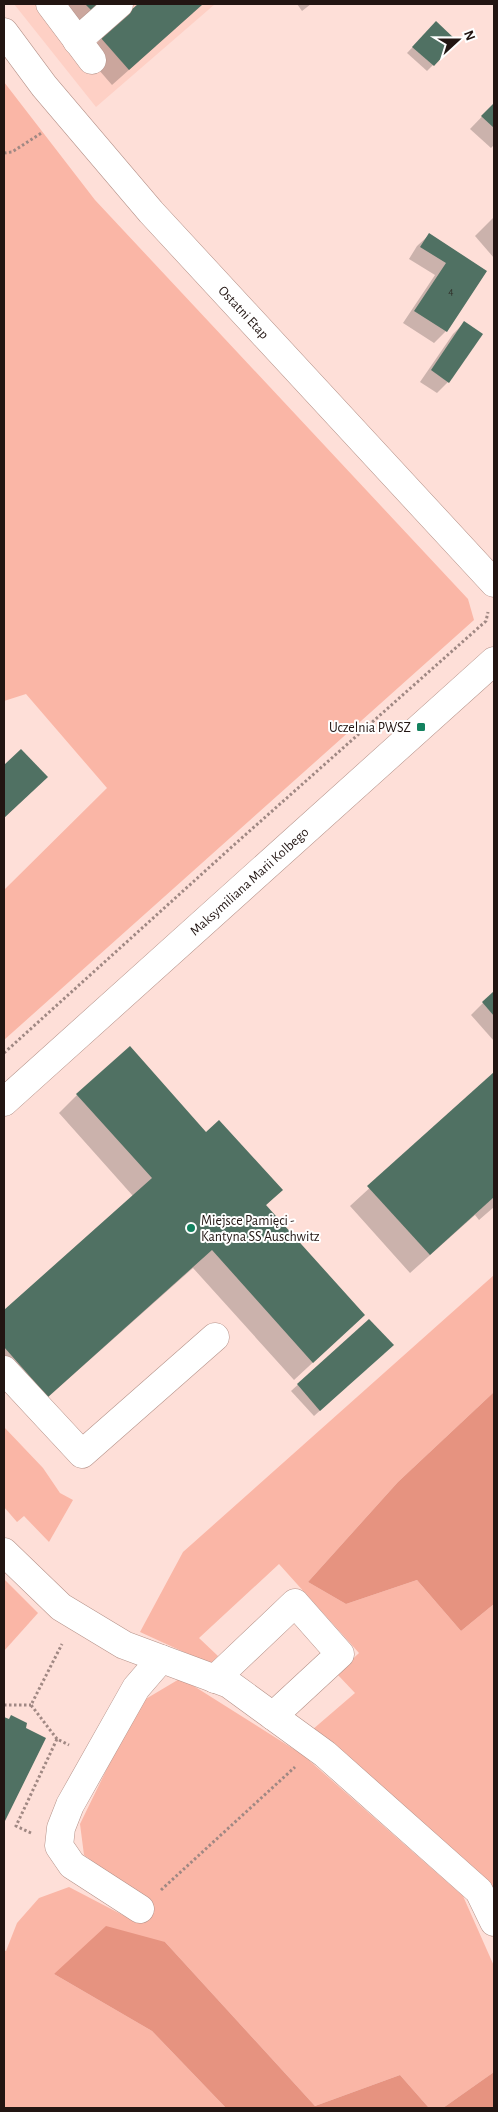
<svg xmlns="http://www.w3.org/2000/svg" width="498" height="2112" font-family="'Alegreya Sans',sans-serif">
<rect width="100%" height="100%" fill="#fedfd8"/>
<path fill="#fed0c5" d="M14,4h201l-119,103z"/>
<g fill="#fab6a6">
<path d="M4,82l91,118 373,399 6,21 -470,420v-150l103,-102 -81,-94 -22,7z"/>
<path d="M494,1275v117l-96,90 -90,100 38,22 71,-24 44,51 33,-27v285l-182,-159 43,-37 -18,-19 22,-21 -80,-89 -80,74 19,18 -8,8 -70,-32 43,-80z"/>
<path d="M4,1427l39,41 17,25 13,7 -24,42 -25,-26 -7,6 -13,-15z"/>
<path d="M4,1579l34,34 -34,38z"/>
<path d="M181,1678l122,77 160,141 31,70v106l-51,36h-14l-29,-33 -85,31 -150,-164 -111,32 98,57 74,77h-222v-158l2,1 11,-28 22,-25 30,-11 69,36 14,-18 -68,-50 -4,-31 59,-121z"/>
</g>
<g fill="#e69380">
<path d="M494,1392v212l-33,27 -44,-51 -71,24 -38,-22 90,-100z"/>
<path d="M106,1926l59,16 150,164 85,-31 29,33h-203l-74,-77 -98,-57z"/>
<path d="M494,2072v36h-51z"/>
</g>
<g fill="#0003">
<path d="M56,4h46l-26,23z"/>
<path d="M140,4h63l-91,81 -27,-31z"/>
<path d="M297,4h14l-9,7z"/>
<path d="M430,29l3,36 -6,6 -20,-18z"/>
<path d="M494,104v41l-3,3 -21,-19z"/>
<path d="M494,217v41l-19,-22z"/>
<path d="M429,235l56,37 -39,59 -12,12 -31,-20 32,-48 -26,-16 8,-13z"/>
<path d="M465,322l-17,60 -11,11 -17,-11 33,-48z"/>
<path d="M21,750l9,43 -26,25v-51z"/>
<path d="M494,992v49l-23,-26z"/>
<path d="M494,1074v133l-15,13 -4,-5 -65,58 -60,-67z"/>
<path d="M77,1095l129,39 75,56 -16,16 99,109 -70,65 -101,-112 -164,146 -25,-28v-74l129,-116 -74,-83z"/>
<path d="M369,1320l17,31 -72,65 -23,-25z"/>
<path d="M4,1718l41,21 -41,81z"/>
</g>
<g fill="#507163">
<path d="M85,4h17l-9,8z"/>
<path d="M138,4h65l-74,66 -29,-33z"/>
<path d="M436,21l21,20 -23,25 -22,-19z"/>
<path d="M494,103v25l-13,-12z"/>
<path d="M429,233l58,38 -40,61 -33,-21 32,-48 -26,-16z"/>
<path d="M464,321l19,13 -34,49 -18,-13z"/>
<path d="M21,749l27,28 -44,41v-53z"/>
<path d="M494,991v25l-12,-14z"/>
<path d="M130,1046l76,86 13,-12 64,70 -17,15 99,110 -52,48 -101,-113 -164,147 -44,-50v-37l148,-132 -76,-84z"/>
<path d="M494,1072v125l-64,58 -63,-69z"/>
<path d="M369,1319l25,26 -74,66 -23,-27z"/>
<path d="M11,1715l16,8 -1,5 20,10 -42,85v-106l5,2z"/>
</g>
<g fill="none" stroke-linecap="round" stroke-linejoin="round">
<defs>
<g id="minor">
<path d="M50,4l42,56"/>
<path d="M4,32l40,54 107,126 343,371"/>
<path d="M77,41l42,-37"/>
<path d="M4,1102l490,-441"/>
<path d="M4,1370l78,84 133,-117"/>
<path d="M4,1552l57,55 63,38 105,39 96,70 154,137 15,31"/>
<path d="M215,1679l80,-76 45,51 -67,62"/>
<path d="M140,1909l-68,-44 -13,-19 2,-18 9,-23 66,-117 25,-29"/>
</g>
</defs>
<use href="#minor" stroke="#b59289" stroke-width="29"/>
<g stroke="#a08883" stroke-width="3" stroke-dasharray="2.5 2.5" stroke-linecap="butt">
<path d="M4,153l8,-1 31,-20"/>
<path d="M4,1053l231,-209 251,-223 2,-9"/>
<path d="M4,1705h27"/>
<path d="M57,1739l-26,-34 31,-61"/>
<path d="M31,1833l-15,-7 41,-87 12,6"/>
<path d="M161,1890l134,-123"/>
</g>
<use href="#minor" stroke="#fff" stroke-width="28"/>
</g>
<g fill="#13825f" stroke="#fff" stroke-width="2">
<rect x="416" y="722" width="10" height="10" rx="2.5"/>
<circle cx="191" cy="1228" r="5"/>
</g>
<g text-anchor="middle" stroke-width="4" stroke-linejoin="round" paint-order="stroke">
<g font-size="11" fill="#2e2c26">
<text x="451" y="295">4</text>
</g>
<g font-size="14" fill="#221512" stroke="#fff">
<text transform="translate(244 312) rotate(47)" y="5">Ostatni Etap</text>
<text transform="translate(249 881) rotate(-42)" y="5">Maksymiliana Marii Kolbego</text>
</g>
<g font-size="14" fill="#221512" stroke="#fff" text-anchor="end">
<text x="411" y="732">Uczelnia PWSZ</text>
<text x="201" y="1225" text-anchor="start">Miejsce Pamięci -<tspan x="201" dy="16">Kantyna SS Auschwitz</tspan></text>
</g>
</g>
<rect width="498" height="2112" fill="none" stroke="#221512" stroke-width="10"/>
<g transform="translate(458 40) rotate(69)" stroke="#ffffff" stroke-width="4" paint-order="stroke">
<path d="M0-4L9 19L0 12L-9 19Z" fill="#221512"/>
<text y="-8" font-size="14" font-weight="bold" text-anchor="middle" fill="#221512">N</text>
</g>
</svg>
